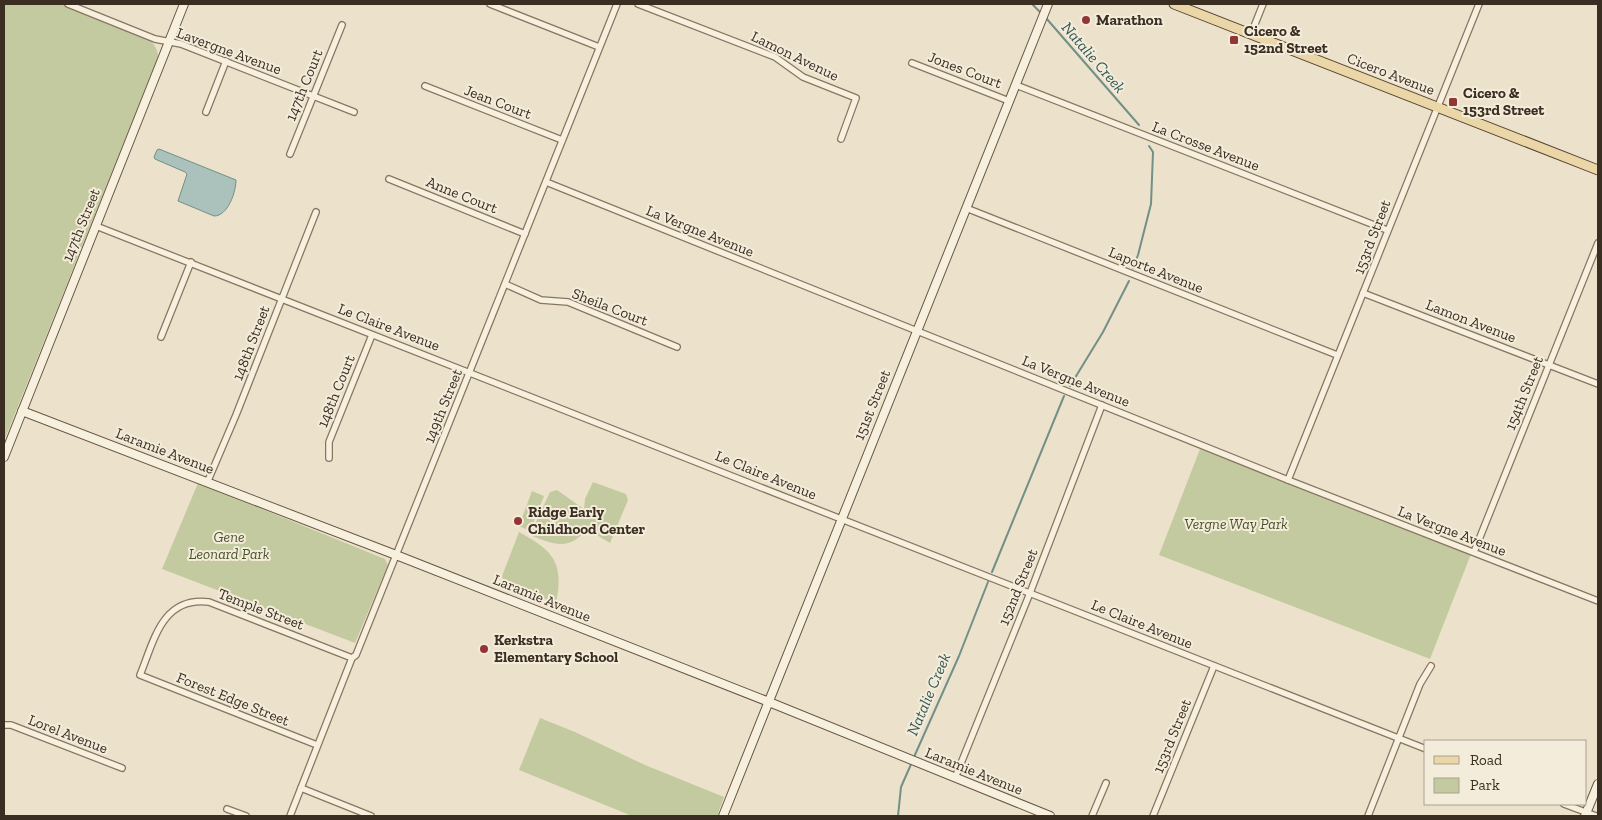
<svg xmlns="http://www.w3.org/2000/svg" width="1602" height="820" font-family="'Zilla Slab',serif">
<rect width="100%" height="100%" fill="#ece2cb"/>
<g fill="#c4ca9f">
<path d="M4,4h57l87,35c6,4 10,11 10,18l-154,384z"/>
<path d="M1200,449l271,105 -41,105 -271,-104z"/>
<path d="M593,482l33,12 2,6 -18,43 -20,-12 -2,-5c-16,26 -34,19 -58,9l20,-43 7,-2 27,19 1,-10z"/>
<path d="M198,483l187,76 3,6 -33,78 -193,-74z"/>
<path d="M532,491l12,5 -14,35 -11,-5z"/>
<path d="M519,532c35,19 45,31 37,71l-51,-18 -3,-9z"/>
<path d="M540,718l35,14 70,33 79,32 -7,19h-85l-113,-46z"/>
</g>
<path fill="#abc1bb" stroke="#728f88" d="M159,149l77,31c0,12 -8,36 -22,36l-36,-15 9,-27 -2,-2 -30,-13 -1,-2 3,-7z"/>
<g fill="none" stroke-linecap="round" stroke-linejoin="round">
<g stroke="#728f88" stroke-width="2">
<path d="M1032,4l9,9"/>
<path d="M1046,18l93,107"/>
<path d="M1133,268l5,-13 13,-51 2,-52 -4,-6"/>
<path d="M1070,386l33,-54 26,-51"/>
<path d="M992,572l72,-176"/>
<path d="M914,757l45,-101 29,-74"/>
<path d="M898,816l3,-29 11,-25"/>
</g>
<defs>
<g id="street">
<path d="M68,4l87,35 26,5 173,68"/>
<path d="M490,4l109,43"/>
<path d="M638,4l137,53 28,20 53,21 -15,41"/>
<path d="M1251,34l12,-30"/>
<path d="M912,63l97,38"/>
<path d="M1016,85l371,145"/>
<path d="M425,86l137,54"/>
<path d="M206,112l20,-51"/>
<path d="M290,154l52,-129"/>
<path d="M389,179l136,55"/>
<path d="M546,182l742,298 310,121"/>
<path d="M966,208l371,147"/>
<path d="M96,226l1330,523"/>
<path d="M505,284l36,16 27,2 109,45"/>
<path d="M1363,293l235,91"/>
<path d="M161,337l30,-75"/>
<path d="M329,458v-16l43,-107"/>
<path d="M1288,480l191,-476"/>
<path d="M207,483l29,-68 80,-203"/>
<path d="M1474,552l124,-309"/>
<path d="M4,725h7l111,43"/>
<path d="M317,745l-177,-70c14,-34 22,-79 69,-73l143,56"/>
<path d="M955,778l75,-185 72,-188"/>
<path d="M301,788l70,28"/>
<path d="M1564,804l32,12"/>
<path d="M227,809l19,7"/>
<path d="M290,816l62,-158 4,-3 261,-651"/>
<path d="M1092,816l14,-33"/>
<path d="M1153,816l61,-150"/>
<path d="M1368,816l52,-132 11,-18"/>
</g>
<g id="secondary">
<path d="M22,411l374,144 373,147 281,114"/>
<path d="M4,457l180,-453"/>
<path d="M723,816l325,-812"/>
<path d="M1585,816l13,-32"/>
</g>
<path id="primary" d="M1174,4l424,166"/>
</defs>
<use href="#street" stroke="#887560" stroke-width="8"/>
<use href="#secondary" stroke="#6a5743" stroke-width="10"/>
<use href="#primary" stroke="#564434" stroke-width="11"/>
<use href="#street" stroke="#f7f0de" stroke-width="5.5"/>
<use href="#secondary" stroke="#f7f0de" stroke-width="8"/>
<use href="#primary" stroke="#ebd6a7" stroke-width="9"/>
</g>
<g fill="#923535" stroke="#f4ecda" stroke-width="2">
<circle cx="1086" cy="20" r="5"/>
<rect x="1229" y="35" width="10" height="10" rx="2.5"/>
<rect x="1448" y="97" width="10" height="10" rx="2.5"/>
<circle cx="518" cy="521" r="5"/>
<circle cx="484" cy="649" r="5"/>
</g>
<g text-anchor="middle" stroke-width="4" stroke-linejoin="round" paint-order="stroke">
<g font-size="15" font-weight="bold" fill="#3a2e22" stroke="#f4ecda" text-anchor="start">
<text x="1096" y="25">Marathon</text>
<text x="1244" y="36">Cicero &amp;<tspan x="1244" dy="17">152nd Street</tspan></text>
<text x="1463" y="98">Cicero &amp;<tspan x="1463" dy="17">153rd Street</tspan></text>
<text x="528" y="517">Ridge Early<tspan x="528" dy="17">Childhood Center</tspan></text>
<text x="494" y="645">Kerkstra<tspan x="494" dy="17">Elementary School</tspan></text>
</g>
<g font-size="15" fill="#3a2e22" stroke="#f4ecda">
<text transform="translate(229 51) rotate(20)" y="5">Lavergne Avenue</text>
<text transform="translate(795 56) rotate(26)" y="5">Lamon Avenue</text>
<text transform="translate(965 70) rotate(21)" y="5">Jones Court</text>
<text transform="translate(1391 74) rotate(21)" y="5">Cicero Avenue</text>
<text transform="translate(304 85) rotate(-68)" y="5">147th Court</text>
<text transform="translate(498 102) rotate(21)" y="5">Jean Court</text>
<text transform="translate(1206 146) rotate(21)" y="5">La Crosse Avenue</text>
<text transform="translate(462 195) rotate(22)" y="5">Anne Court</text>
<text transform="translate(81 225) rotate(-68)" y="5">147th Street</text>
<text transform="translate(700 231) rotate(22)" y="5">La Vergne Avenue</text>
<text transform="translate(1372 237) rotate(-69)" y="5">153rd Street</text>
<text transform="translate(1156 270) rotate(22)" y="5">Laporte Avenue</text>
<text transform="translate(610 307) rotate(21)" y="5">Sheila Court</text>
<text transform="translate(1471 321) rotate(21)" y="5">Lamon Avenue</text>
<text transform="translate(389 327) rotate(21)" y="5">Le Claire Avenue</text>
<text transform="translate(251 343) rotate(-69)" y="5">148th Street</text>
<text transform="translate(1076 381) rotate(22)" y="5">La Vergne Avenue</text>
<text transform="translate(336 391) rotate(-68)" y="5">148th Court</text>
<text transform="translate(1524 393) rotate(-68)" y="5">154th Street</text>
<text transform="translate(872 405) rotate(-68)" y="5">151st Street</text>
<text transform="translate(443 406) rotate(-68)" y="5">149th Street</text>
<text transform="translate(165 451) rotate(21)" y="5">Laramie Avenue</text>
<text transform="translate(766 475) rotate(22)" y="5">Le Claire Avenue</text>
<text transform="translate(1452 531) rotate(21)" y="5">La Vergne Avenue</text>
<text transform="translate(1018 587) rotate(-68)" y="5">152nd Street</text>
<text transform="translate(542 598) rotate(22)" y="5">Laramie Avenue</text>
<text transform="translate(261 609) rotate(21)" y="5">Temple Street</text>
<text transform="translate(1142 624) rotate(22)" y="5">Le Claire Avenue</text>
<text transform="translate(233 699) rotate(22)" y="5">Forest Edge Street</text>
<text transform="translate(68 734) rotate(21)" y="5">Lorel Avenue</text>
<text transform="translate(1172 736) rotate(-68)" y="5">153rd Street</text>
<text transform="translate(974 771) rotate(22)" y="5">Laramie Avenue</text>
</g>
<g font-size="15" font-style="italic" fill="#4a542b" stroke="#f4ecda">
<text x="1236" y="529">Vergne Way Park</text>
<text x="229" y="542">Gene<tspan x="229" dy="17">Leonard Park</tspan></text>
</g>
<g font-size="16" font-style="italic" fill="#335856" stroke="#f4ecda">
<text transform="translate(1094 57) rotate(49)" y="6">Natalie Creek</text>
<text transform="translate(928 694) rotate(-67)" y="6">Natalie Creek</text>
</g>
</g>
<rect width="1602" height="820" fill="none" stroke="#3a2e22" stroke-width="10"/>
<rect x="1424" y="740" width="162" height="65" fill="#f4ecda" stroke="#aaa090"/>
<rect x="1434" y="756" width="25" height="8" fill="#ebd6a7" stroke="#aaa090"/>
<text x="1470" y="765" font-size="15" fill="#3a2e22">Road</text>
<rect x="1434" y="778" width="25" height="15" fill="#c4ca9f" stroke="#aaa090"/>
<text x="1470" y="790" font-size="15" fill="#3a2e22">Park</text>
</svg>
